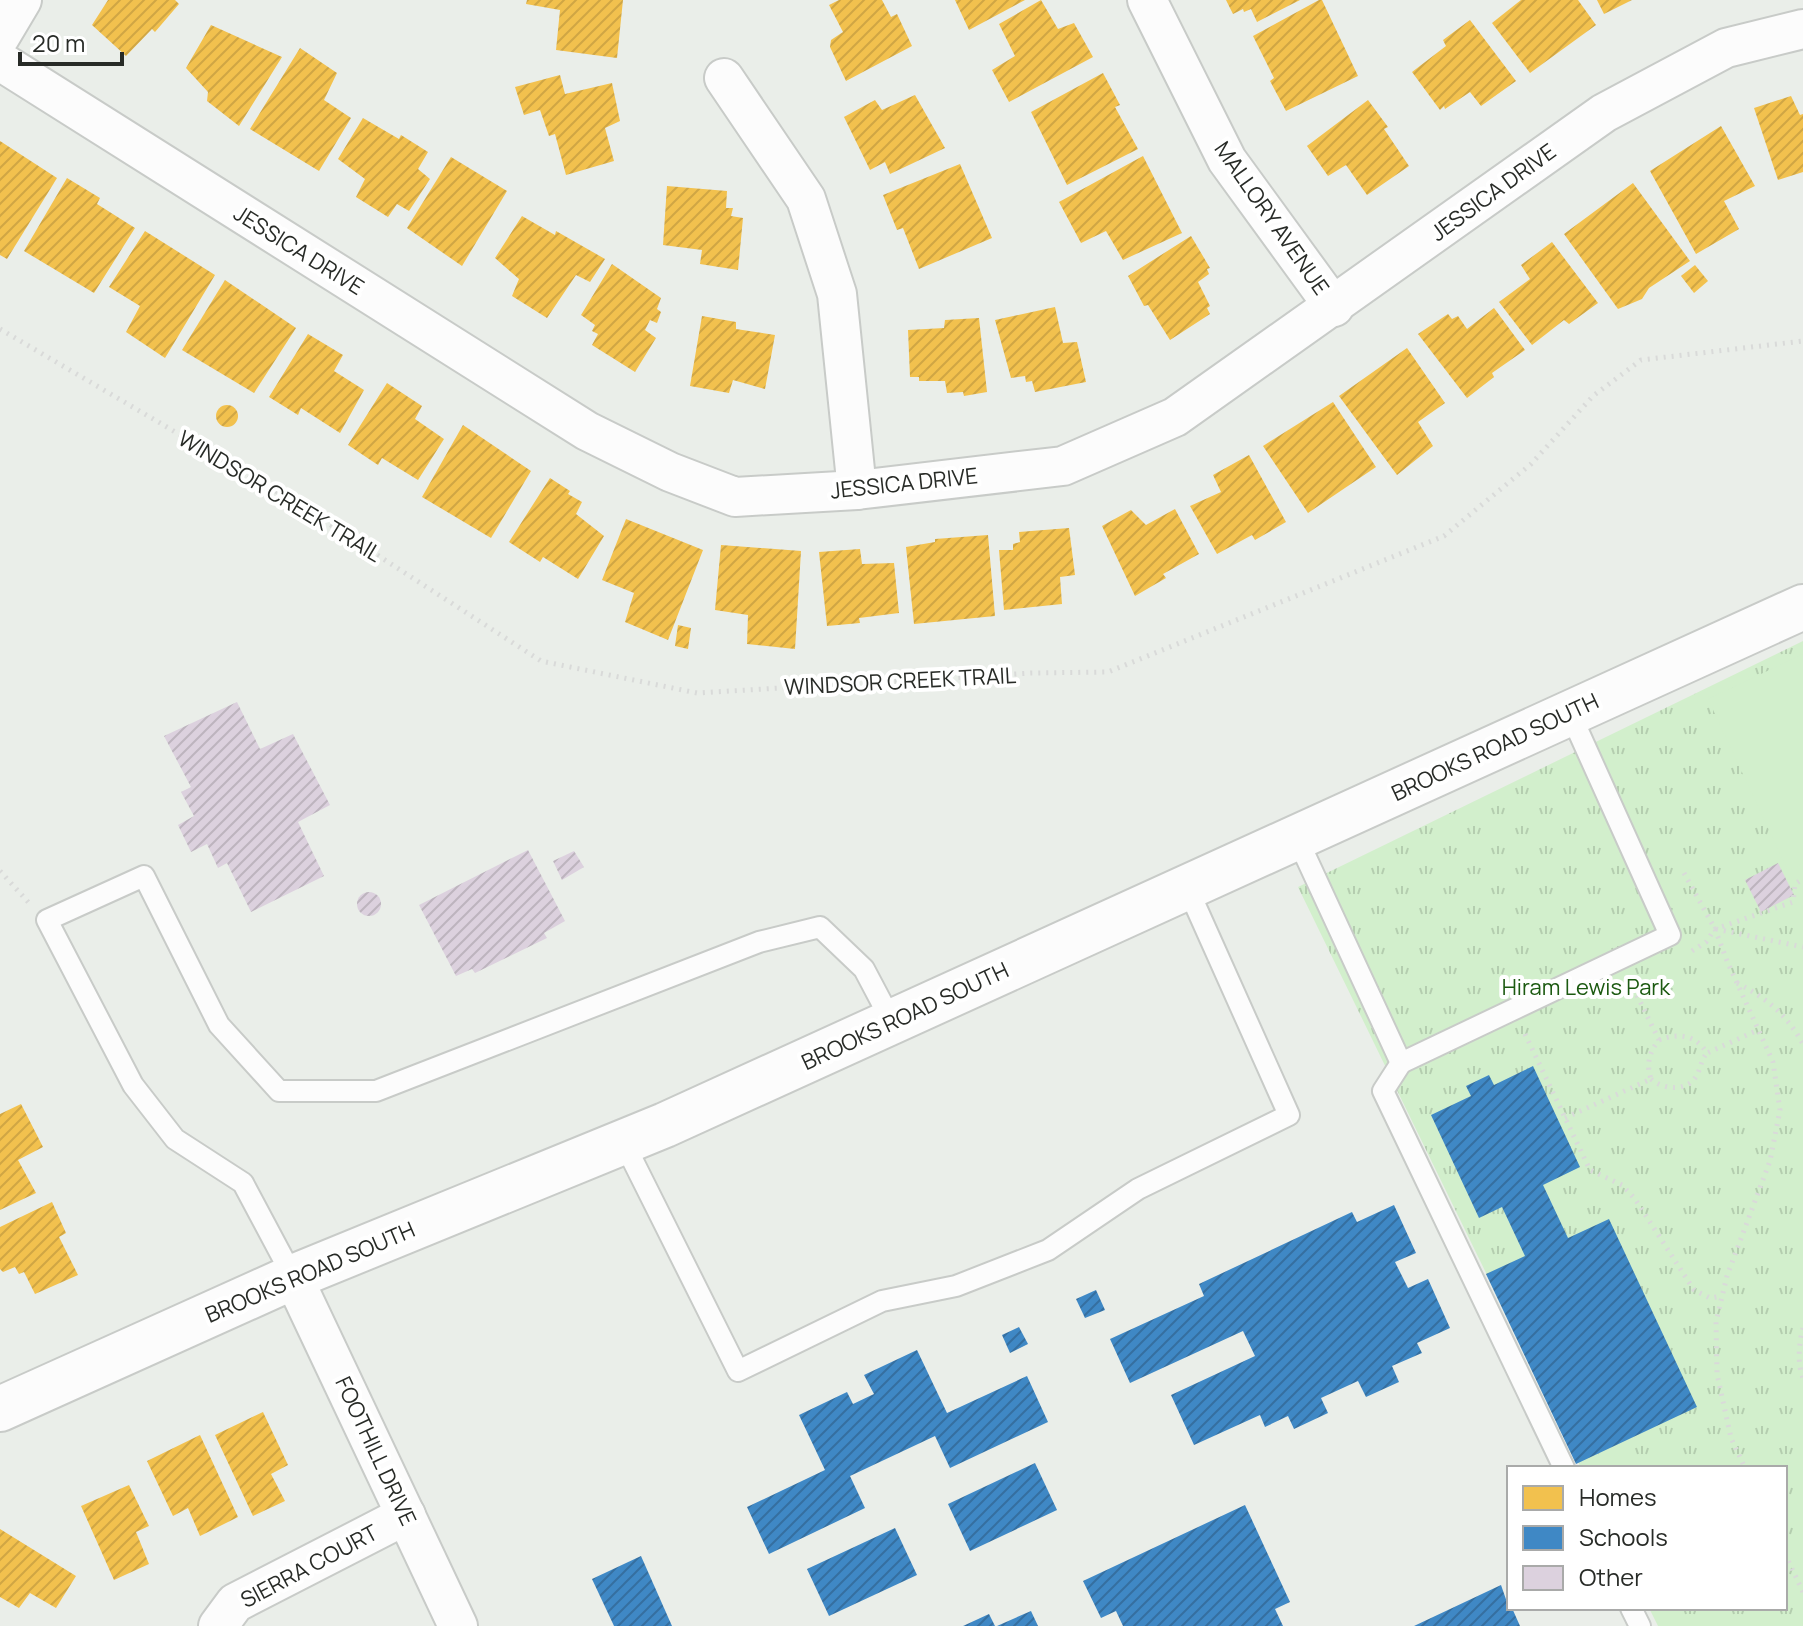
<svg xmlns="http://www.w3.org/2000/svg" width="1803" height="1626" font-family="Manrope,sans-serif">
<defs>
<pattern id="grass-tufts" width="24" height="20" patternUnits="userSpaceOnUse" patternTransform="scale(2)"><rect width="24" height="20" fill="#d2efcc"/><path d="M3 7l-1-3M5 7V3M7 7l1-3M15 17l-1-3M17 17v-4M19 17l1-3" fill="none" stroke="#b4cdaf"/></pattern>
<pattern id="homes-hatch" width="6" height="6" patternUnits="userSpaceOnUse" patternTransform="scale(2)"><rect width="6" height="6" fill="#f2c14e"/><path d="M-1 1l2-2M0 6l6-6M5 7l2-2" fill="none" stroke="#d0a644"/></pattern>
<pattern id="schools-hatch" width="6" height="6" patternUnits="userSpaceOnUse" patternTransform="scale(2)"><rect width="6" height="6" fill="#3f88c5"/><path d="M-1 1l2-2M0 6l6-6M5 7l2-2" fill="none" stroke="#356fa0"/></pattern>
<pattern id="building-hatch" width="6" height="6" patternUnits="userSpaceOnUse" patternTransform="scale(2)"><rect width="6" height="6" fill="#dcd1de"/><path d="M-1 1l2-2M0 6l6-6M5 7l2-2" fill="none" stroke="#bdb4be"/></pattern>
</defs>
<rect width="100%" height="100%" fill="#eaeee9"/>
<path fill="url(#grass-tufts)" d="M1803,641v985h-145l-9,-18h136v-140h-204l-283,-581z"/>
<path fill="#d2efcc" d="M1803,654v209l-15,8 -80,-172z"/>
<g fill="url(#homes-hatch)">
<path d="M108,0h67l4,4 -24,28 -3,-3 -26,27 -34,-31z"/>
<path d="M527,0h96l-6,58 -61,-8 4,-40 -34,-6z"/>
<path d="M839,0h43l9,17 6,-3 15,32 -66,35 -16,-34 1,-7 12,-8 -14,-27z"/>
<path d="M955,0h70l-56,30z"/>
<path d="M1041,0l17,29 16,-6 19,34 -84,45 -17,-32 23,-14 -16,-32z"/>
<path d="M1226,0h74l-43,22 -6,-13 -7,3 -1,-3 -10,5z"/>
<path d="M1319,0h3l36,76 -72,35 -16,-30 4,-3 -21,-42z"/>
<path d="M1521,0h57l18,25 -66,48 -38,-50z"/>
<path d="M1597,0h35l-28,14z"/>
<path d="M1470,20l46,61 -35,25 -11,-14 -25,17 -1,-3 -4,4 -28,-38 34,-26 -3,-6z"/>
<path d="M211,25l71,32 -43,69 -32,-25 1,-9 -22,-24z"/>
<path d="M300,48l37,25 -13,27 27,18 -32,53 -69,-42z"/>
<path d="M1103,73l17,32 -5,2 23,42 -71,36 -36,-73z"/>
<path d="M560,75l5,19 47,-11 8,38 -15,7 9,33 -48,14 -11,-41 -6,2 -9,-26 -16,5 -9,-28z"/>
<path d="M915,95l30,53 -55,26 -5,-12 -15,8 -26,-53 31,-17 7,10z"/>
<path d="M1791,96l9,19 3,-1v58l-25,8 -24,-72z"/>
<path d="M1368,100l20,27 -4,2 25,37 -42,29 -21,-30 -18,11 -21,-30z"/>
<path d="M363,118l36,21 2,-4 27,17 -10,17 12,10 -21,32 -12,-7 -9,13 -32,-20 9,-18 -27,-20z"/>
<path d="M1721,126l34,60 -31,15 15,28 -43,25 -46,-83z"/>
<path d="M0,141l57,37 -50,81 -7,-4z"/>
<path d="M1143,156l39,77 -59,27 -17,-29 -25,12 -22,-41z"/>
<path d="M451,157l56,34 -45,75 -55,-38z"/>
<path d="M960,164l32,74 -73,31 -16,-41 -6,2 -14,-35z"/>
<path d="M67,178l33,20 -3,6 38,24 -41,65 -70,-42z"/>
<path d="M1633,183l57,78 -41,27 -7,11 -24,10 -54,-75z"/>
<path d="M667,186l60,5 -1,17h7l-2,8 12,2 -5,52 -38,-6 2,-14 -39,-5z"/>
<path d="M522,216l33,19 1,-4 49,28 -15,23 -14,-7 -29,43 -35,-22 7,-17 -24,-21z"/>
<path d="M145,231l70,44 -50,83 -39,-26 14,-26 -31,-19z"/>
<path d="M1191,236l19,32 -3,1 2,5 -11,8 12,24 -3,2 3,6 -40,26 -22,-35 -4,1 -16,-30z"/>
<path d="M1552,242l46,61 -29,21 -5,-4 -32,25 -33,-43 31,-23 -9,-14z"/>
<path d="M612,264l49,34 -4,11 4,3 -4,11 -7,-3 -5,10 11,8 -21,34 -43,-27 6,-11 -6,-3 3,-6 -14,-10z"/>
<path d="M1695,265l13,16 -14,12 -13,-17z"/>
<path d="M225,280l71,48 -42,65 -72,-43z"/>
<path d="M1055,307l8,36 14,-1 9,40 -51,10 -3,-11 -6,1 -1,-6 -14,2 -16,-58z"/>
<path d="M1494,308l31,42 -33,23 2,4 -27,21 -49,-64 30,-20 4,5 6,-3 9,13z"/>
<path d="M702,316l34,6v7l39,6 -10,54 -32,-9 -4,13 -39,-7z"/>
<path d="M979,318l8,74 -23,4 -1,-4 -16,1 -2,-12h-26v-4h-9l-2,-47 36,-2 1,-8z"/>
<path d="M308,334l35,21 -9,16 30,19 -24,43 -39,-25 -3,7 -29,-18z"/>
<path d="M1407,348l38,55 -27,19 15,24 -36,29 -58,-79z"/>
<path d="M387,383l35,23 -7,13 29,20 -26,41 -36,-22 -4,7 -30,-20z"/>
<path d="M1333,402l43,65 -68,46 -45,-67z"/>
<circle cx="227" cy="416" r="11"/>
<path d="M463,425l68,46 -40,67 -69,-41z"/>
<path d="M1249,455l37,67 -31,18 -3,-5 -35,19 -27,-48 31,-14 -8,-17z"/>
<path d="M550,478l20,13 -2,3 14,8 -6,12 28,22 -26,43 -35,-22 -3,5 -31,-20z"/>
<path d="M1175,509l24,45 -36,20 3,4 -31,18 -33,-70 29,-16 15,15z"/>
<path d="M626,519l77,31 -35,90 -43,-18 9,-29 -32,-13z"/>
<path d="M1069,528l6,47 -15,2 2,27 -58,6 -5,-60h14v-6l7,-2 -1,-10z"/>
<path d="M988,535l7,81 -81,8 -8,-77 29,-5v-3z"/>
<path d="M721,545l80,6 -6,98 -48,-5 1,-29 -33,-5z"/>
<path d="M860,549l2,15 32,-1 5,50 -40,5 1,5 -33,3 -8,-74z"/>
<path d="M678,625l13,3 -3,21 -13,-3z"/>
<path d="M21,1104l22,43 -25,13 18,33 -36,17v-96z"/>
<path d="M52,1202l14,31 -7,4 19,38 -43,19 -11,-22 -5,2 -4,-7 -12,5 -3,-3v-42z"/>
<path d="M263,1412l25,53 -17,9 14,27 -32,15 -38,-81z"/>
<path d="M200,1435l38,82 -38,19 -12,-28 -15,8 -26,-55z"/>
<path d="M129,1485l20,41 -13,6 13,32 -35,16 -33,-74z"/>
<path d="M0,1529l76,47 -20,32 -26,-15 -11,15 -19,-11z"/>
</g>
<g fill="url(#schools-hatch)">
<path d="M1533,1066l47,101 -37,18 25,53 41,-19 88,188 -121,57 -90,-190 39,-18 -23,-49 -23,11 -48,-103 40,-19 -5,-10 23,-11 5,10z"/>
<path d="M1394,1205l22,48 -21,9 13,26 20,-9 22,49 -33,15 5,10 -30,13 7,16 -33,15 -8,-16 -37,17 7,15 -34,16 -6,-13 -23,11 -5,-12 -66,30 -23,-50 84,-39 -12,-25 -113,52 -20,-44 94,-43 -5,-12 153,-72 5,10z"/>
<path d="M1096,1290l9,20 -20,8 -9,-19z"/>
<path d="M1019,1327l9,17 -18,9 -8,-18z"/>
<path d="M917,1350l30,63 80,-37 21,46 -98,46 -15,-32 -85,40 15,32 -96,46 -22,-47 78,-37 -26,-55 48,-23 6,12 21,-10 -10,-19z"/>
<path d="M1035,1463l22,47 -87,41 -22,-47z"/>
<path d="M1245,1505l45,97 -15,7 8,17h-160l-7,-15 -15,7 -18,-37z"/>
<path d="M895,1528l22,47 -88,41 -22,-47z"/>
<path d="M641,1556l31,70h-58l-22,-47z"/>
<path d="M1501,1585l8,23h3l8,18h-106z"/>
<path d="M1031,1611l7,15h-41z"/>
<path d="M989,1614l6,12h-32z"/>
</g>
<g fill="url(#building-hatch)">
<path d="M237,702l23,47 33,-15 37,71 -32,17 26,54 -73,36 -24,-49 -9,5 -11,-24 -16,8 -13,-27 16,-9 -13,-24 10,-5 -27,-51z"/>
<path d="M528,850l37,71 -21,12 3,5 -72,35 -3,-4 -16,7 -37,-71z"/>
<path d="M574,851l10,16 -22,13 -9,-19z"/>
<path d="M1778,863l16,32 -33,17 -16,-32z"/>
<circle cx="369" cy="904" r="12"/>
</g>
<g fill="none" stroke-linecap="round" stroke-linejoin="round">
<defs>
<g id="lane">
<path d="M1297,838l104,225 269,-128 -100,-222"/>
<path d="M1401,1063l-18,28 181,377"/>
<path d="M624,1143l114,228 144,-70 74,-15 92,-36 90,-61 151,-74 -102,-228"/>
<path d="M293,1277l-50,-94 -68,-44 -42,-54 -86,-165 97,-44 75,149 60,66h97l383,-149 61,-15 44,42 28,53"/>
<path d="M1631,1608l9,18"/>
</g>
<g id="street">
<path d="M1147,0l80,160 107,147"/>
<path d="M0,37l22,-37"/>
<path d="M0,61l587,370 83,41 65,25 122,-7 206,-24 112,-49 429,-304 122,-65 77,-19"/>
<path d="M724,78l82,121 31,95 20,196"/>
<path d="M293,1277l165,349"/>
<path d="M218,1626l17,-23 171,-88"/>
</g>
<path id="secondary" d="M0,1409l293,-132 372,-152 1138,-518"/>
</defs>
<use href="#lane" stroke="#c8cbc8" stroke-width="24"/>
<use href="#street" stroke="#c8cbc8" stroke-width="42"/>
<use href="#secondary" stroke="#c8cbc8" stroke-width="48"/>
<g stroke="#d9dad9" stroke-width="5" stroke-dasharray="2 6" stroke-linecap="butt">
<path d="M0,329l303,178 238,154 156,32 335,-20 76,-1 336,-136 87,-72 62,-68 48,-36 162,-19"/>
<path d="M0,871l29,32"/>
<path d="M1684,873l31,56 12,32 46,101 7,48 -10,51 -43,115 -11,46 1,52 14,64 14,30"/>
<path d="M1716,929l87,18"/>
<path d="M1692,951l14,-9 9,-13 78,-27 2,-18 8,-5"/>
<path d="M1737,983c31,16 49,31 66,61"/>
<path d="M1525,1034l65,136 32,15 13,14 59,91 16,8 12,-2"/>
<path d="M1659,1040c19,-7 36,-6 48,13l51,-23"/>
<path d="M1651,1079c11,10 34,13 44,-1 6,-8 5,-17 12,-25"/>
<path d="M1565,1118l86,-39c-5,-14 -2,-27 8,-39l-29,-59"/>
<path d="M1803,1328c-4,15 -6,35 0,50"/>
<path d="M1785,1554l18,38"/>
</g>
<use href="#lane" stroke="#fcfcfc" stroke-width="20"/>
<use href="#street" stroke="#fcfcfc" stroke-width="38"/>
<use href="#secondary" stroke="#fcfcfc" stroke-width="44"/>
</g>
<g text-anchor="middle" stroke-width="8" stroke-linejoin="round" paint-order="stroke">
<g font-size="22" fill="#282b27" stroke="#fff">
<text transform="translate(1493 192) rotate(-36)" y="8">JESSICA DRIVE</text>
<text transform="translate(1272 218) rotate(55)" y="8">MALLORY AVENUE</text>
<text transform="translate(299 250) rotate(32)" y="8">JESSICA DRIVE</text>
<text transform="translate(904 483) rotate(-6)" y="8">JESSICA DRIVE</text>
<text transform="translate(280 496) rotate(31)" y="8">WINDSOR CREEK TRAIL</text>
<text transform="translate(900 681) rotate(-3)" y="8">WINDSOR CREEK TRAIL</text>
<text transform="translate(1495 747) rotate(-25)" y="8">BROOKS ROAD SOUTH</text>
<text transform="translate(905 1016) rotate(-25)" y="8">BROOKS ROAD SOUTH</text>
<text transform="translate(310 1272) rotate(-23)" y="8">BROOKS ROAD SOUTH</text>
<text transform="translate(376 1451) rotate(65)" y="8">FOOTHILL DRIVE</text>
<text transform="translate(309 1566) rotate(-28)" y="8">SIERRA COURT</text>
</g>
<g font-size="22" fill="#1c5a11" stroke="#fff">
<text x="1586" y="995">Hiram Lewis Park</text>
</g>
</g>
<rect x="1507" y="1466" width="280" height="144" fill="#ffffff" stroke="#a9aaa9" stroke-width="2"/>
<rect x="1523" y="1486" width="40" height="24" fill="#f2c14e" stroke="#a9aaa9" stroke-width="2"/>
<text x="1579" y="1506" font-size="24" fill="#282b27">Homes</text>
<rect x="1523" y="1526" width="40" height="24" fill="#3f88c5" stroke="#a9aaa9" stroke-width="2"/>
<text x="1579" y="1546" font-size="24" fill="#282b27">Schools</text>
<rect x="1523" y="1566" width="40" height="24" fill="#dcd1de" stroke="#a9aaa9" stroke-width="2"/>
<text x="1579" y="1586" font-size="24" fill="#282b27">Other</text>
<path d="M20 52v12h102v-12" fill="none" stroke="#282b27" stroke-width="4"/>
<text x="32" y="52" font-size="24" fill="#282b27" stroke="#ffffff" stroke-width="6" paint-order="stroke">20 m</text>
</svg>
